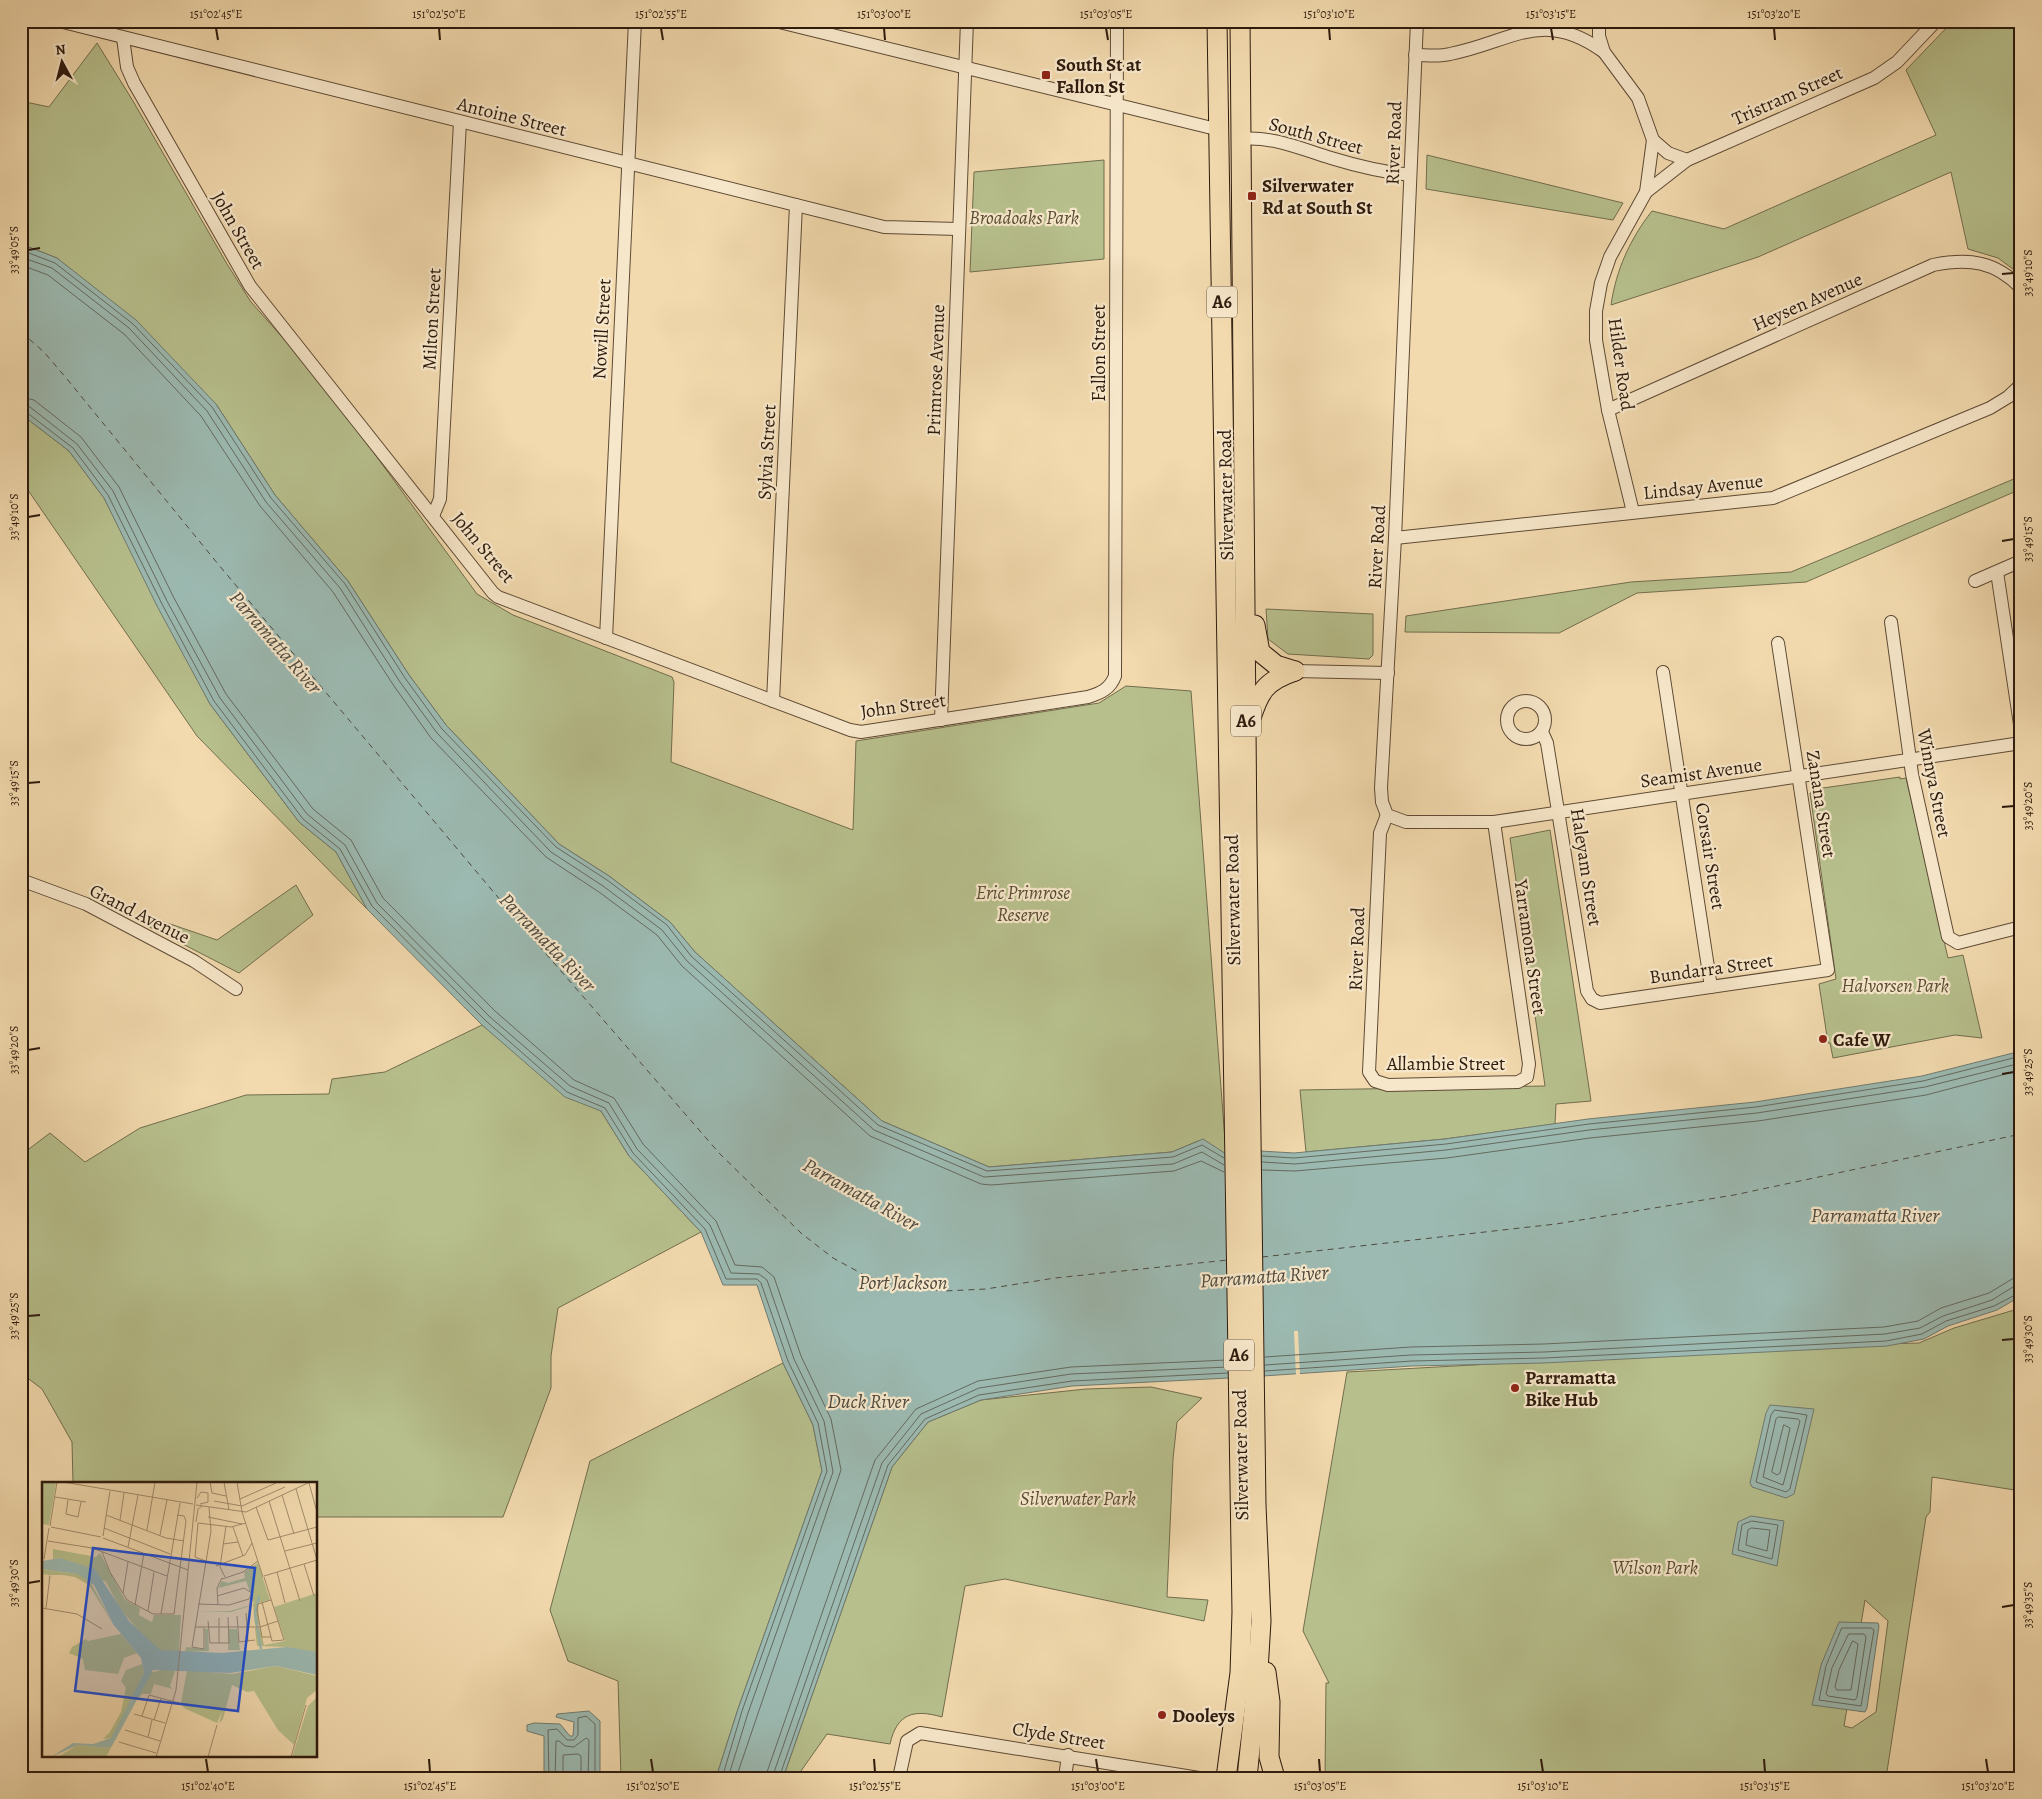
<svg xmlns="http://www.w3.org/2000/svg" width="2042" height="1799" font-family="Alegreya,serif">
<rect width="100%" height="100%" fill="#f2daae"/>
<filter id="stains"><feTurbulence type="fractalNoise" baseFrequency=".004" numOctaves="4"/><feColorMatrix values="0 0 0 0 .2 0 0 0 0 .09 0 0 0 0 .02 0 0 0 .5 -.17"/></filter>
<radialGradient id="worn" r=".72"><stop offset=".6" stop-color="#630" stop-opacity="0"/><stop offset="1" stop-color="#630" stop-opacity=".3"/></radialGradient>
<g fill="#b7c08d" stroke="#726d4d" fill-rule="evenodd">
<path d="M1953,21h68v254l-23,-17 -30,-9 -17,-77 -193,85 -147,48c5,-35 19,-66 41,-94l72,18 212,-94 -30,-65z"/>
<path d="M97,43l36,58 94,163 24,38 71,80 155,212 36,21 159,62 2,5 -3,80 182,68 3,-89 243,-38 27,-17 65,5 35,463 -28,-13 -26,11 -183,15 -107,-46 -187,-169 -25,-30 -61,-46 -50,-32 -113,-119 -37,-50 -61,-94 -73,-86 -59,-91 -159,-146 -36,-14v-143l28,6z"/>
<path d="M1427,155l196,48 -10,17 -187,-31z"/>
<path d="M1104,160v99l-134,13 4,-100z"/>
<path d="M21,414l48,37 35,47 106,206 89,118 37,30 31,57 -170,-173 -176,-256z"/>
<path d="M2021,476v13l-215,93 -169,11 -78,40 -154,-1 1,-16 225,-34 160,-10z"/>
<path d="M1266,609l107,5v41l-4,4 -81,-5 -20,-15z"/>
<path d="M1900,777v2l6,-1 42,180 15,-3 19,83 -27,-3 -122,23 -3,-15h-2l-9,-59 17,-5 -26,-186 6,-1v-3z"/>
<path d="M1550,830l41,271 -35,3 -1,20 -110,15 -139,13 -6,-62 245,-4 -35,-248z"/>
<path d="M296,885l17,30 -74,58 -103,-53 8,-5 73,25z"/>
<path d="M482,1025l119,86 28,45 72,76 -143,76 -7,48v32l-48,129h-187v-34h-243l-1,-41 -30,-53 -21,-16v-218l29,-22 35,29 55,-34 106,-33 83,-1 3,-15 53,-7z"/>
<path d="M2021,1308v183l-89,-14 -2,35 -4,5 -40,261h-561l1,-95h3l-26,-52 44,-259 468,-26 104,-3 35,-15zM1865,1600l23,21 -12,91 -24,16 -8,-2z"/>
<path d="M783,1363l30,62 9,46 -84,238 -22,69h-95l-3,-97 -50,-20 -18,-51 40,-149z"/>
<path d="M1151,1387l51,11 -25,24 -4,37 -6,138 41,3 -4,21 -199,-42 -40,7 -23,131c-28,-8 -45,-4 -52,27l-63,-10 -31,44h-13l109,-311 36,-45 53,-22 105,-11z"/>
</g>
<g fill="#9cbab2" stroke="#707a70">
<path d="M21,244l36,14 79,62 80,84 59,91 73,86 61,94 37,50 113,119 50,32 61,46 25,30 187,169 107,46 183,-15 31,-13 23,15 17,-4 51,3 151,-14 143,-20 167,-17 167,-26 99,-25v245l-24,14 -49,16 -24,13 -37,7 -343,17 -132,3 -164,11 -176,9 -91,14 -53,22 -36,45 -109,311h-67l22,-69 84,-238 -9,-46 -30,-62 -26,-78h-34l-22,-53 -72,-76 -28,-45 -36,-14 -83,-72 -115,-116 -31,-57 -37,-30 -89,-118 -53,-98 -53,-108 -35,-47 -48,-37z"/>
<path d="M1770,1405l44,4 -20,85 -8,4 -34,-11 -2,-4 16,-70z"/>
<path d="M1751,1516l33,5 -7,45 -45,-12 6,-32z"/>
<path d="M1839,1622l39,1 1,3 -12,82 -2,4 -53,-7 9,-40z"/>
<path d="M589,1711l11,10v57h-56v-42l-17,-5v-6l7,-2 26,1 10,12h3l1,-14 -18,-5 1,-3z"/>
</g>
<path fill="#f2daae" d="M1294,1331h4l2,44h-4z"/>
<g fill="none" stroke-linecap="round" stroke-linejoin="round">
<g stroke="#646a60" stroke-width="1">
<path d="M21,250l34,13 78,61 79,83 59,91 74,86 60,94 37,51 114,118 51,33 60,45 24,31 187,169 109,46 186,-14 29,-12 22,13"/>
<path d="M21,257l31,11 77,60 78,83 59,91 74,86 60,94 37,51 114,119 52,34 59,44 25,31 187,169 110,47 189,-13 29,-12 22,13"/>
<path d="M21,265l27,10 76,59 77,82 59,90 73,86 61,94 37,52 115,119 53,35 58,43 25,31 188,170 111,48 10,1 183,-14 27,-10 23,11"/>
<path d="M21,397l13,3 47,37 38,50 55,111 52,96 87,115 38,31 32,58 112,113 79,69 40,18 29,46 73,77 19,44 27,2 12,10 27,79 30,63 10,51 -105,308"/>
<path d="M21,404l9,3 47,37 36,47 54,110 53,97 87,116 38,31 32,58 113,114 80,69 39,17 28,46 73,76 21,48 28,1 8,6 27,79 30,62 9,51 -85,241 -20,65"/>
<path d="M21,411l5,1 47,36 35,47 54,109 52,97 89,118 37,30 32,57 114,115 81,71 38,16 28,45 72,76 21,50h31l4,4 27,78 30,62 9,48 -85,240 -20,67"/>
<path d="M1262,1156l32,2 152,-14 143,-20 167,-17 167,-26 98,-25"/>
<path d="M1262,1162l33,2 151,-14 143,-20 168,-17 168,-26 96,-24"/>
<path d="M1262,1170l33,1 152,-13 143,-20 168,-17 168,-26 95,-25"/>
<path d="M1265,1357l146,-10 133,-3 340,-17 34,-6 23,-13 48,-15 23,-14 9,-1"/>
<path d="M1265,1365l146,-10 133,-3 341,-18 35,-6 23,-12 49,-16 21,-13 8,-2"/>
<path d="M1265,1371l147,-10 132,-3 342,-17 36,-7 24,-13 48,-15 27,-14"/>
<path d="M1775,1410l32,5 -17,74 -4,3 -30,-10 15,-67z"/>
<path d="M1779,1417l19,2 2,2 -17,64 -20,-8 13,-58z"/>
<path d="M1784,1425l6,3 -10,45 -3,2 -5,-3z"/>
<path d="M1752,1521l26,4 -6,34 -34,-9 4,-25z"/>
<path d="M1752,1528l18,2 -3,21 -21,-6 2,-15z"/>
<path d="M1842,1628h29l3,2 -13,76 -42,-6 7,-34z"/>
<path d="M1849,1634h15l2,3 -9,60 -2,3 -27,-4 -2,-2 6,-26z"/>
<path d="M1853,1641l5,3 -7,46h-14l-2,-3 4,-17z"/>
<path d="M549,1778l-1,-48 9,-1 10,11h7l4,-5v-17l8,-2 9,8v54"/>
<path d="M555,1778l1,-37h3l6,5 9,1 12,-9 3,2 -1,38"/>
<path d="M563,1778v-23l15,-1 3,2v22"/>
<path d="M765,1778l110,-318 41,-51 62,-28 93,-14 156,-7"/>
<path d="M772,1778l110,-315 39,-49 58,-26 92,-14 157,-7"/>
<path d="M779,1778l109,-313 37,-46 54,-24 93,-14 156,-8"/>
</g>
<g stroke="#4e4a3f" stroke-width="1" stroke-dasharray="6 5" stroke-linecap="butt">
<path d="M21,332l23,20 23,27 151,185 315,375 187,215 81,79 32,25 35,19 37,10 40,4 41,-2 69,-11 173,-18"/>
<path d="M1262,1257l294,-33 178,-29 287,-61"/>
</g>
<defs>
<g id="minor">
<path d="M59,21l825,206 74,2"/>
<path d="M775,21l445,109"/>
<path d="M1417,21l-22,517 -14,250 1,14 5,13 19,7h88l527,-79"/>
<path d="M1599,21v15l5,16 34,46 15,42 15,13 19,7"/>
<path d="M123,38l4,29 7,16 116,203 243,307 5,4 352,133 11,2 227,-35c13,-4 22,-8 27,-21l2,-655"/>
<path d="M1415,55c11,0 24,2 35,-1 62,-12 92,-47 154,-2"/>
<path d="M1241,139c32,-3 60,10 90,19 26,8 52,14 79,17"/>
<path d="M1646,192l41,-32 187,-82 23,-16 39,-41"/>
<path d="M1608,410l325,-145c36,-7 62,-4 88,23"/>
<path d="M1633,512l-25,-102 -12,-70v-29l5,-28 9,-26 36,-65 7,-52"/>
<path d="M433,516l7,-17 20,-377"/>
<path d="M1395,538l378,-40 217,-90 18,-11 13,-12"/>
<path d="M1997,572l24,159"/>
<path d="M1975,581l46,-20"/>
<path d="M1891,622l21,152 36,163 10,6 63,-16"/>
<path d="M606,638l29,-617"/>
<path d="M1295,671l93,2"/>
<path d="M1663,672l48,315"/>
<circle cx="1526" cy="720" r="19"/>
<path d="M773,701l23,-496"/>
<path d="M941,720l26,-699"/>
<path d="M1542,732l5,11 40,248 5,8 8,4 228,-33 -50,-327"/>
<path d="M1387,815l-7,18 -11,239 6,9 13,4 130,-3 9,-5 2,-13 -35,-242"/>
<path d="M21,880l65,24 108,57 42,28"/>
<path d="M899,1778l8,-37 13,-8 279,45"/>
<path d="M1065,1778l3,-23"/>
</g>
<g id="highway">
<path d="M1217,21l25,1591 -2,61 -14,105"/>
<path d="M1240,21l7,823 9,661 5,116 -3,50 -11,107"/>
<path d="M1255,625l5,27 16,13 19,6"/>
<path d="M1250,721c9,-29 15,-40 45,-50"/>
<path d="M1266,1672l4,30 -1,55 6,21"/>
</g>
</defs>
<use href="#minor" stroke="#5e4a35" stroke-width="14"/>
<use href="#highway" stroke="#2d1a0d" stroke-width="21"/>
<use href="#minor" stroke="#f7e7ca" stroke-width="12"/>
<use href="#highway" stroke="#f2daae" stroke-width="19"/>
</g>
<path fill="none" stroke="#2d1a0d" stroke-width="2" d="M216,28l2,12M439,28l1,12M661,28l2,12M884,28l1,12M1106,28l2,12M1329,28l1,12M1551,28l2,12M1774,28l1,12M28,250l12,-2M2002,274l12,-1M28,517l12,-2M2002,541l12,-2M28,783l12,-1M2002,807l12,-1M28,1050l12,-2M2002,1074l12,-2M28,1316l12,-1M2002,1340l12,-1M28,1583l12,-2M2002,1607l12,-2M206,1759l2,13M429,1759l1,13M651,1759l2,13M874,1759l1,13M1096,1759l2,13M1319,1759l1,13M1541,1759l2,13M1764,1759l1,13M1986,1759l2,13"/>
<g fill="#8f2418" stroke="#f7e7ca" stroke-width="2">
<rect x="1041" y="70" width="10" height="10" rx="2.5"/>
<rect x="1247" y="191" width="10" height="10" rx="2.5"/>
<circle cx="1823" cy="1039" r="5"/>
<circle cx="1515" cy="1388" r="5"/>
<circle cx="1162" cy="1715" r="5"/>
</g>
<g text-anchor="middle" stroke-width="4.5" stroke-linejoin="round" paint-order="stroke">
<g fill="#f7e7ca" stroke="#6a5846" stroke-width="1">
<rect x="1207" y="286.5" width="30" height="31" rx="4"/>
<rect x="1231" y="705.5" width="30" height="31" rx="4"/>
<rect x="1224" y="1339.5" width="30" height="31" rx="4"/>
</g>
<g font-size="18" font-weight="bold" fill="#2d1a0d">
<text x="1222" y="308">A6</text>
<text x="1246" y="727">A6</text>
<text x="1239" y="1361">A6</text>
</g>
<g font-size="19" font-weight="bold" fill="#2d1a0d" stroke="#f7e7ca" text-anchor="start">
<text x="1056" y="71">South St at<tspan x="1056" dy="22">Fallon St</tspan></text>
<text x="1262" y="192">Silverwater<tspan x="1262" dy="22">Rd at South St</tspan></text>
<text x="1833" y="1046">Cafe W</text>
<text x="1525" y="1384">Parramatta<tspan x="1525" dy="22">Bike Hub</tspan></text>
<text x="1172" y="1722">Dooleys</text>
</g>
<g font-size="19" fill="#2d1a0d" stroke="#f7e7ca">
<text transform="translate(1787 95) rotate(-24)" y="7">Tristram Street</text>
<text transform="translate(512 116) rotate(14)" y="7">Antoine Street</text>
<text transform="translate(1316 135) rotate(15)" y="7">South Street</text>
<text transform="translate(1393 143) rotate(-88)" y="7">River Road</text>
<text transform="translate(239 230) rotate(60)" y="7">John Street</text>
<text transform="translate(1807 301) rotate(-24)" y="7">Heysen Avenue</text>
<text transform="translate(431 319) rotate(-87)" y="7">Milton Street</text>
<text transform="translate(601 329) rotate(-87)" y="7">Nowill Street</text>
<text transform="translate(1098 353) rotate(-90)" y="7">Fallon Street</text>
<text transform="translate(1622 364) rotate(82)" y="7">Hilder Road</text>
<text transform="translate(935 370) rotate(-88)" y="7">Primrose Avenue</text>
<text transform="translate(766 452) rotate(-87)" y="7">Sylvia Street</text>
<text transform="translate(1703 486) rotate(-6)" y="7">Lindsay Avenue</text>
<text transform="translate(1225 495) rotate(-91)" y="7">Silverwater Road</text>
<text transform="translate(484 547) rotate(50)" y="7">John Street</text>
<text transform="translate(1376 547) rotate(-87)" y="7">River Road</text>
<text transform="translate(903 705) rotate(-8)" y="7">John Street</text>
<text transform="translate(1701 772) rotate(-8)" y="7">Seamist Avenue</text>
<text transform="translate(1935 783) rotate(79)" y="7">Winnya Street</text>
<text transform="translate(1822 804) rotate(81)" y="7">Zanana Street</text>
<text transform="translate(1711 856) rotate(81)" y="7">Corsair Street</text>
<text transform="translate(1587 867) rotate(81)" y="7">Haleyam Street</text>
<text transform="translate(1232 900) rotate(-91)" y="7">Silverwater Road</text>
<text transform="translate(140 913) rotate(27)" y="7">Grand Avenue</text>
<text transform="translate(1531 947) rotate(82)" y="7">Yarramona Street</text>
<text transform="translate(1356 949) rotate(-88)" y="7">River Road</text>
<text transform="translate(1711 968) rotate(-8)" y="7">Bundarra Street</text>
<text x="1446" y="1070">Allambie Street</text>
<text transform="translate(1240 1455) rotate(-91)" y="7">Silverwater Road</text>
<text transform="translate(1059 1735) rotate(9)" y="7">Clyde Street</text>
</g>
<g font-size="19" font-style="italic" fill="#564c33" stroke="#f7e7ca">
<text x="1024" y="224">Broadoaks Park</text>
<text x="1023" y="899">Eric Primrose<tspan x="1023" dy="22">Reserve</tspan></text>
<text x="1895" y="992">Halvorsen Park</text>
<text x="1078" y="1505">Silverwater Park</text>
<text x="1655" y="1574">Wilson Park</text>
</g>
<g font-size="20" font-style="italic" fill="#4e4a3f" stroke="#f7e7ca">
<text transform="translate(276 642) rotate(49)" y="7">Parramatta River</text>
<text transform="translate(548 942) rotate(46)" y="7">Parramatta River</text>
<text transform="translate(861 1194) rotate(29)" y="7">Parramatta River</text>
<text x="1875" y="1222">Parramatta River</text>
<text transform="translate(1264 1276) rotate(-4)" y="7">Parramatta River</text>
<text x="903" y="1289">Port Jackson</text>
<text x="868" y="1408">Duck River</text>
</g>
</g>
<g transform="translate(42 1482)">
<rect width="275" height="275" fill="#f2daae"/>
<path d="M0,1h14l-7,42 -7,-1zM11,67l43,8 4,-4 25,47 15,8 -1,7 13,7 2,-7h27l-2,37 -19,-2 -8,-4 -31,-36 -15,-28 -46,-24 -7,1zM216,81l12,37 -12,3 1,22h-4l-2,-20 -22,7h-33l32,-1 24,-7 -8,-23 -28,7 4,-7 6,2 17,-5 -1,-6zM0,87l35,5 13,7 23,43 -24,-39 -14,-8 -13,-2h-12l-2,8 1,-8 -7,-1zM275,111v63l-30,-9 -30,-1 -2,-18h5l4,17 21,-4 -11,-34zM163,147h3l1,22 -24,1 1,-5 19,2zM187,147h8l3,21h-12zM79,152l16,19 -13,5 -6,16 -33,-4 -2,-11 -14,-6 3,-6 14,-8 2,2zM100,182l2,9 -26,55 -7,10 -8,1 7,-7 11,-20 5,-24 -5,-7 5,-11zM234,184l41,10v14l-10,8 -13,47 -16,-15 -24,-39 -7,1 -15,-7 -9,34 -4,5 3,-12 -5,11 -33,-15 -3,-5 6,-33 45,4zM124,187l9,2 -5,15 3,3 -19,-5 -3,10h-9l-6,6 13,-27zM275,215v60h-25l16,-51zM36,263l29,3 5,-2 -6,11h-48z" fill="#b7c08d"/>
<path d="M18,76l35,11 34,52 31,29 62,3 65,-6 30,5v23l-41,-9 -46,7 -77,-3 -41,76 -5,2 -29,-3 -27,12 22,-14 20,1 18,-6 33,-65 -3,-15 -28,-34 -19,-39 -17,-11 -35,-5v-8z" fill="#9cbab2"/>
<path fill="none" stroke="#9cbab2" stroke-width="2.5" d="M0,81l41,4 10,10 54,79 8,4h21M217,114l-4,18 6,35M138,178l93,-4 44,10"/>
<path fill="none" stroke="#a38d6e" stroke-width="1" d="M21,0l130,22M168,0l2,11 14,3M182,0l5,28M195,0l5,30 21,65M267,1l8,29M254,7l21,71M240,13l12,39M13,15l31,5M155,16l4,-6 7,1v9l-8,2M198,17l36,-16M26,18l-2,14 12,3 3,-15M172,19l28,5M227,19l31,100M154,23l50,7 64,-30M200,24l43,-19M214,25l12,33 49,-13M64,33l60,23 18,3M166,35l34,7M78,38l4,-27M154,40l2,-13 4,-3M8,44l7,-44M9,45l50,10M191,45l10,29M62,46l66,26M105,48l8,-48M118,53l7,-35M61,54l7,-45M61,56l85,32M6,59l44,7 75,28M181,62l15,-2M86,65l10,-52M243,69l32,-8M60,70l8,20 17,28 26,14h21l12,-93 -2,-5 -7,-1M2,77l5,-31M164,79l-11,-4 3,-34 33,4 15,-4M262,82l10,32M174,84l29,-11 7,-12M235,90l8,31M222,94l53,-16M183,95l-5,-10 6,-41M180,97l21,-7 15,-11M81,111l5,-31M229,118l-13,4 -1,6 5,27h9M220,120l10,39 12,-1 -20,-63M156,122l31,1 20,-6 3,-6 -8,-5 -27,8M93,123l9,-52M176,123l-1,-17 5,-10M0,126l35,6 25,15M4,126l4,-32M106,129l6,-39M204,131l2,28M119,132l19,-111M195,134l2,26 16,-2M177,136v25M166,139l2,22h19l-1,-26M153,145h65l18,-6M162,146v21l-12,-2 19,-116 -2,-24M92,232l31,9M100,234l7,-21 30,8M112,238l7,-22M83,248l35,11M106,255l4,-17M77,260l37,11M114,275l20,-67 21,-208M166,275l9,-32M249,275l15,-52"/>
<path fill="#1d4ed8" fill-opacity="0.15" stroke="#1d4ed8" stroke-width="2.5" d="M51,66l162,20 -17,143 -163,-20z"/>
<rect width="275" height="275" fill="none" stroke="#2d1a0d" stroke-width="2.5"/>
</g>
<rect width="2042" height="1799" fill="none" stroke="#f2daae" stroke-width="55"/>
<g transform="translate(62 62) rotate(353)" stroke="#f7e7ca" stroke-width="4" paint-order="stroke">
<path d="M0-4L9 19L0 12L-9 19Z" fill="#2d1a0d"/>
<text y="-8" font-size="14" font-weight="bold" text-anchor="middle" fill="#2d1a0d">N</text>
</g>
<rect x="28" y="28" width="1986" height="1744" fill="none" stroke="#2d1a0d" stroke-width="2"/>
<g font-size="12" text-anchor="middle" fill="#2d1a0d">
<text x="216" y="18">151°02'45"E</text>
<text x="439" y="18">151°02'50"E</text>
<text x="661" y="18">151°02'55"E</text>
<text x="884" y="18">151°03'00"E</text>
<text x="1106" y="18">151°03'05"E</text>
<text x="1329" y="18">151°03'10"E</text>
<text x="1551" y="18">151°03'15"E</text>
<text x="1774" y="18">151°03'20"E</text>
<text transform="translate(14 250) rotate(-90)" y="4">33°49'05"S</text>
<text transform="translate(2028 273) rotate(-90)" y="4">33°49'10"S</text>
<text transform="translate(14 517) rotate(-90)" y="4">33°49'10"S</text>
<text transform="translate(2028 539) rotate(-90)" y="4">33°49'15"S</text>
<text transform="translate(14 783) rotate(-90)" y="4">33°49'15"S</text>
<text transform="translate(2028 806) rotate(-90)" y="4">33°49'20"S</text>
<text transform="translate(14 1050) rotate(-90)" y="4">33°49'20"S</text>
<text transform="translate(2028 1072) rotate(-90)" y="4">33°49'25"S</text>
<text transform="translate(14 1316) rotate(-90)" y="4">33°49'25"S</text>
<text transform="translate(2028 1339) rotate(-90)" y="4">33°49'30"S</text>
<text transform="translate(14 1583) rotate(-90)" y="4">33°49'30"S</text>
<text transform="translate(2028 1605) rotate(-90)" y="4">33°49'35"S</text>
<text x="208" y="1790">151°02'40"E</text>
<text x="430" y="1790">151°02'45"E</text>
<text x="653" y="1790">151°02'50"E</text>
<text x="875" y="1790">151°02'55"E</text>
<text x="1098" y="1790">151°03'00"E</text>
<text x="1320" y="1790">151°03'05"E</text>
<text x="1543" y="1790">151°03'10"E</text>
<text x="1765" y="1790">151°03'15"E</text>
<text x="1988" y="1790">151°03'20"E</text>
</g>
<rect width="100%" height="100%" filter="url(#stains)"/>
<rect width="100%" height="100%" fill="url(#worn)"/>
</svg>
